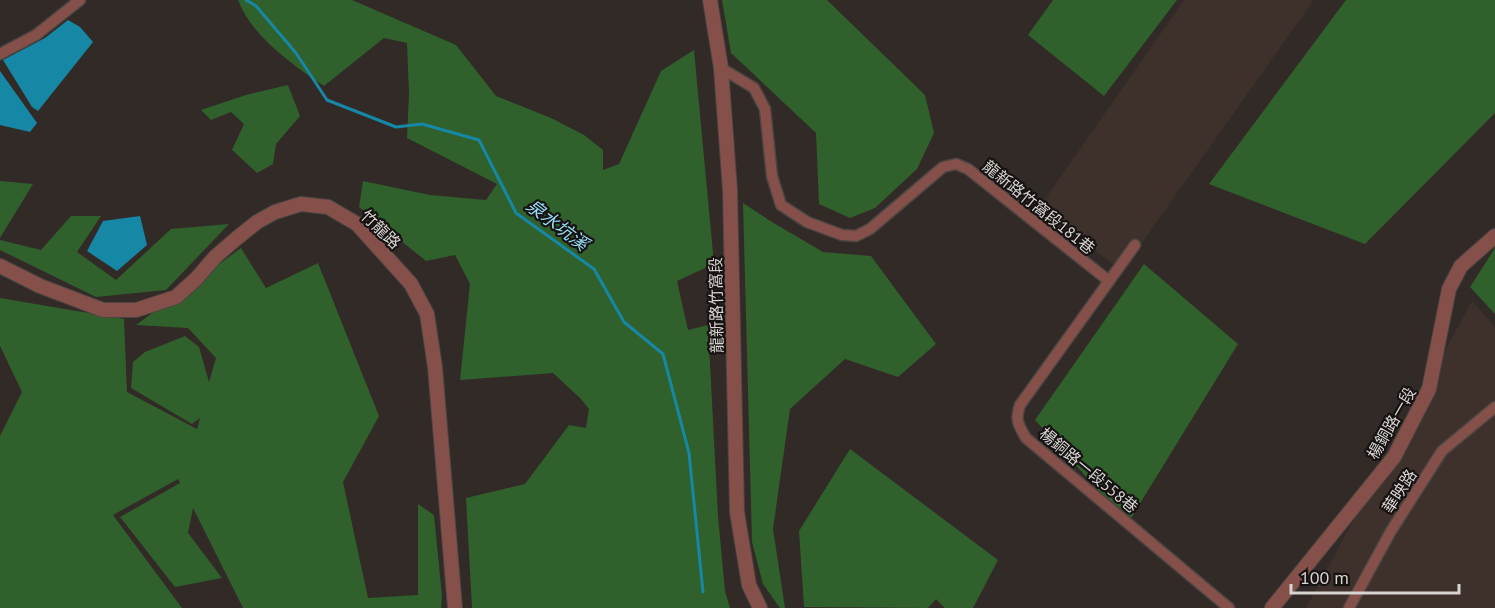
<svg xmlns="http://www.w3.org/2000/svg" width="1495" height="608" font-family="'PT Sans','Noto Sans TC',sans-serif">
<rect width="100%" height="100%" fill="#312a27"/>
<g fill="#3e302b">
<path d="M1184,0h130l-192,271 -84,-62z"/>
<path d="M1472,301l23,26v281h-189z"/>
</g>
<g fill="#30602b">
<path d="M238,0h114l104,45 40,51 55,22 33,17 19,15v20l16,-6 42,-93 33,-21 20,214 -37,17 11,49 20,-5 10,191 7,75 5,17h-258l-6,-110 59,-14 44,-59 17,3 3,-19 -8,-10 -28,-26 -93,7 10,-96 -15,-29 -29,6 -67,-54 4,-26 67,14 56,5 11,-16 -90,-46 2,-45 -2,-50 -23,-5 -60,48c-32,-22 -72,-49 -86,-86z"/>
<path d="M722,0h105l98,95 9,38 -17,36 -42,39 -25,10 -31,-14 -3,-71 -85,-80z"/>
<path d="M1053,0h124l-73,96 -76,-61z"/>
<path d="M1346,0h149v113l-130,131 -156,-60z"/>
<path d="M288,85l12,31 -24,28 -3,20 -16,9 -25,-23 12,-26 -13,-12 -20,8 -10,-10 45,-15z"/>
<path d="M0,181l33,3 -33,54z"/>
<path d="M743,203l29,19 51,30 48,4 65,88 -38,33 -53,-18 -55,50 -17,120 12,79h-5l-17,-24 -11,-42z"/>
<path d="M71,216h30l-24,36 39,28 55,-51 58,-5 -63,66 -70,7 -96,-47v-10l41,10z"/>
<path d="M241,248l25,40 52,-25 61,153 -36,66 25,116 50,-3v-91l16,11 8,81 -1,12h-198l-50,-100 -5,25 34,45 -47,9 -55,-70 60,-34 -2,-4 -65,36 69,93h-182v-172l22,-44 -22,-46v-48l124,21 3,73 70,37 3,-11 -8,6 -61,-36 2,-26 12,-10 40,-16 14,11 10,35 7,-24 -28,-30 -52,-3z"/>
<path d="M1495,248v66l-25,-27z"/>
<path d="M1144,264l94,80 -110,179 -93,-103z"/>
<path d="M850,449l148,111 -25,48h-28l-9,-9 -8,9 -124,-1 -5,-76z"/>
</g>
<g fill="#1688a6">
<path d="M68,20l12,7 13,15 -55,69 -6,-4 -29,-47 42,-22z"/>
<path d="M0,71l37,52 -7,9 -30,-7z"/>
<path d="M140,216l7,29 -30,26 -30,-20 16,-30z"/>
</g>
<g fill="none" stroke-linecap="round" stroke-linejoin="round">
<path stroke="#1688a6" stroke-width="3" d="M246,0l10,6 40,47 31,47 69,27 26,-3 57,16 37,73 78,56 30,53 39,32 26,99 14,139"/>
<defs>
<g id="minor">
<path d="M0,54l36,-19 44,-35"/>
<path d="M721,68l33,20 11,21 7,67 9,29 26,17 35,13 14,1 14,-7 73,-62 13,-3 12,5 141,112"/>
<path d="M1135,245l-115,160c-5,14 -2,20 6,33l203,170"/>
<path d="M1349,608l42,-77 51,-80 53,-44"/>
</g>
<g id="tertiary">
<path d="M710,0l11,68 9,122 7,322 12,73 11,23"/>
<path d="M0,266l40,20 63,24h33l40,-13 21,-19 18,-21 22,-19 20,-16 18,-10 26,-8 27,3 29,17 54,60 16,30 8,53 20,241"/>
<path d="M1272,608l122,-151 35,-68 20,-100 12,-23 34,-30"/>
</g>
</defs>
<use href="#minor" stroke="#4c4542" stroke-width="13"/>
<use href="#tertiary" stroke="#4c4542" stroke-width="16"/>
<use href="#minor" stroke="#85504a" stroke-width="10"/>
<use href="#tertiary" stroke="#85504a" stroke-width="14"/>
</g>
<g text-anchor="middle" stroke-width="4.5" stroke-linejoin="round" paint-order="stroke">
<g font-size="16" fill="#d8d4d2" stroke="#161312">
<text transform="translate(1039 207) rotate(39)" y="6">龍新路竹窩段181巷</text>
<text transform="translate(381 229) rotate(44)" y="6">竹龍路</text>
<text transform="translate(716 305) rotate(-91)" y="6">龍新路竹窩段</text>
<text transform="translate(1391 423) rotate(-60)" y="6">楊銅路一段</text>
<text transform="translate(1089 470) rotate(40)" y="6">楊銅路一段558巷</text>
<text transform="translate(1399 491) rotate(-57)" y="6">華映路</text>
</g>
<g font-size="18" font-style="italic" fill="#95ddf5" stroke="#161312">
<text transform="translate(557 225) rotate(37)" y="6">泉水坑溪</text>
</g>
</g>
<path d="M1291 584v9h168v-9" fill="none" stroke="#d8d4d2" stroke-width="3"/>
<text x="1300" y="584" font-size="18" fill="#d8d4d2" stroke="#161312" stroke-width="4.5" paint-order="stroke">100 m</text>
</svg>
